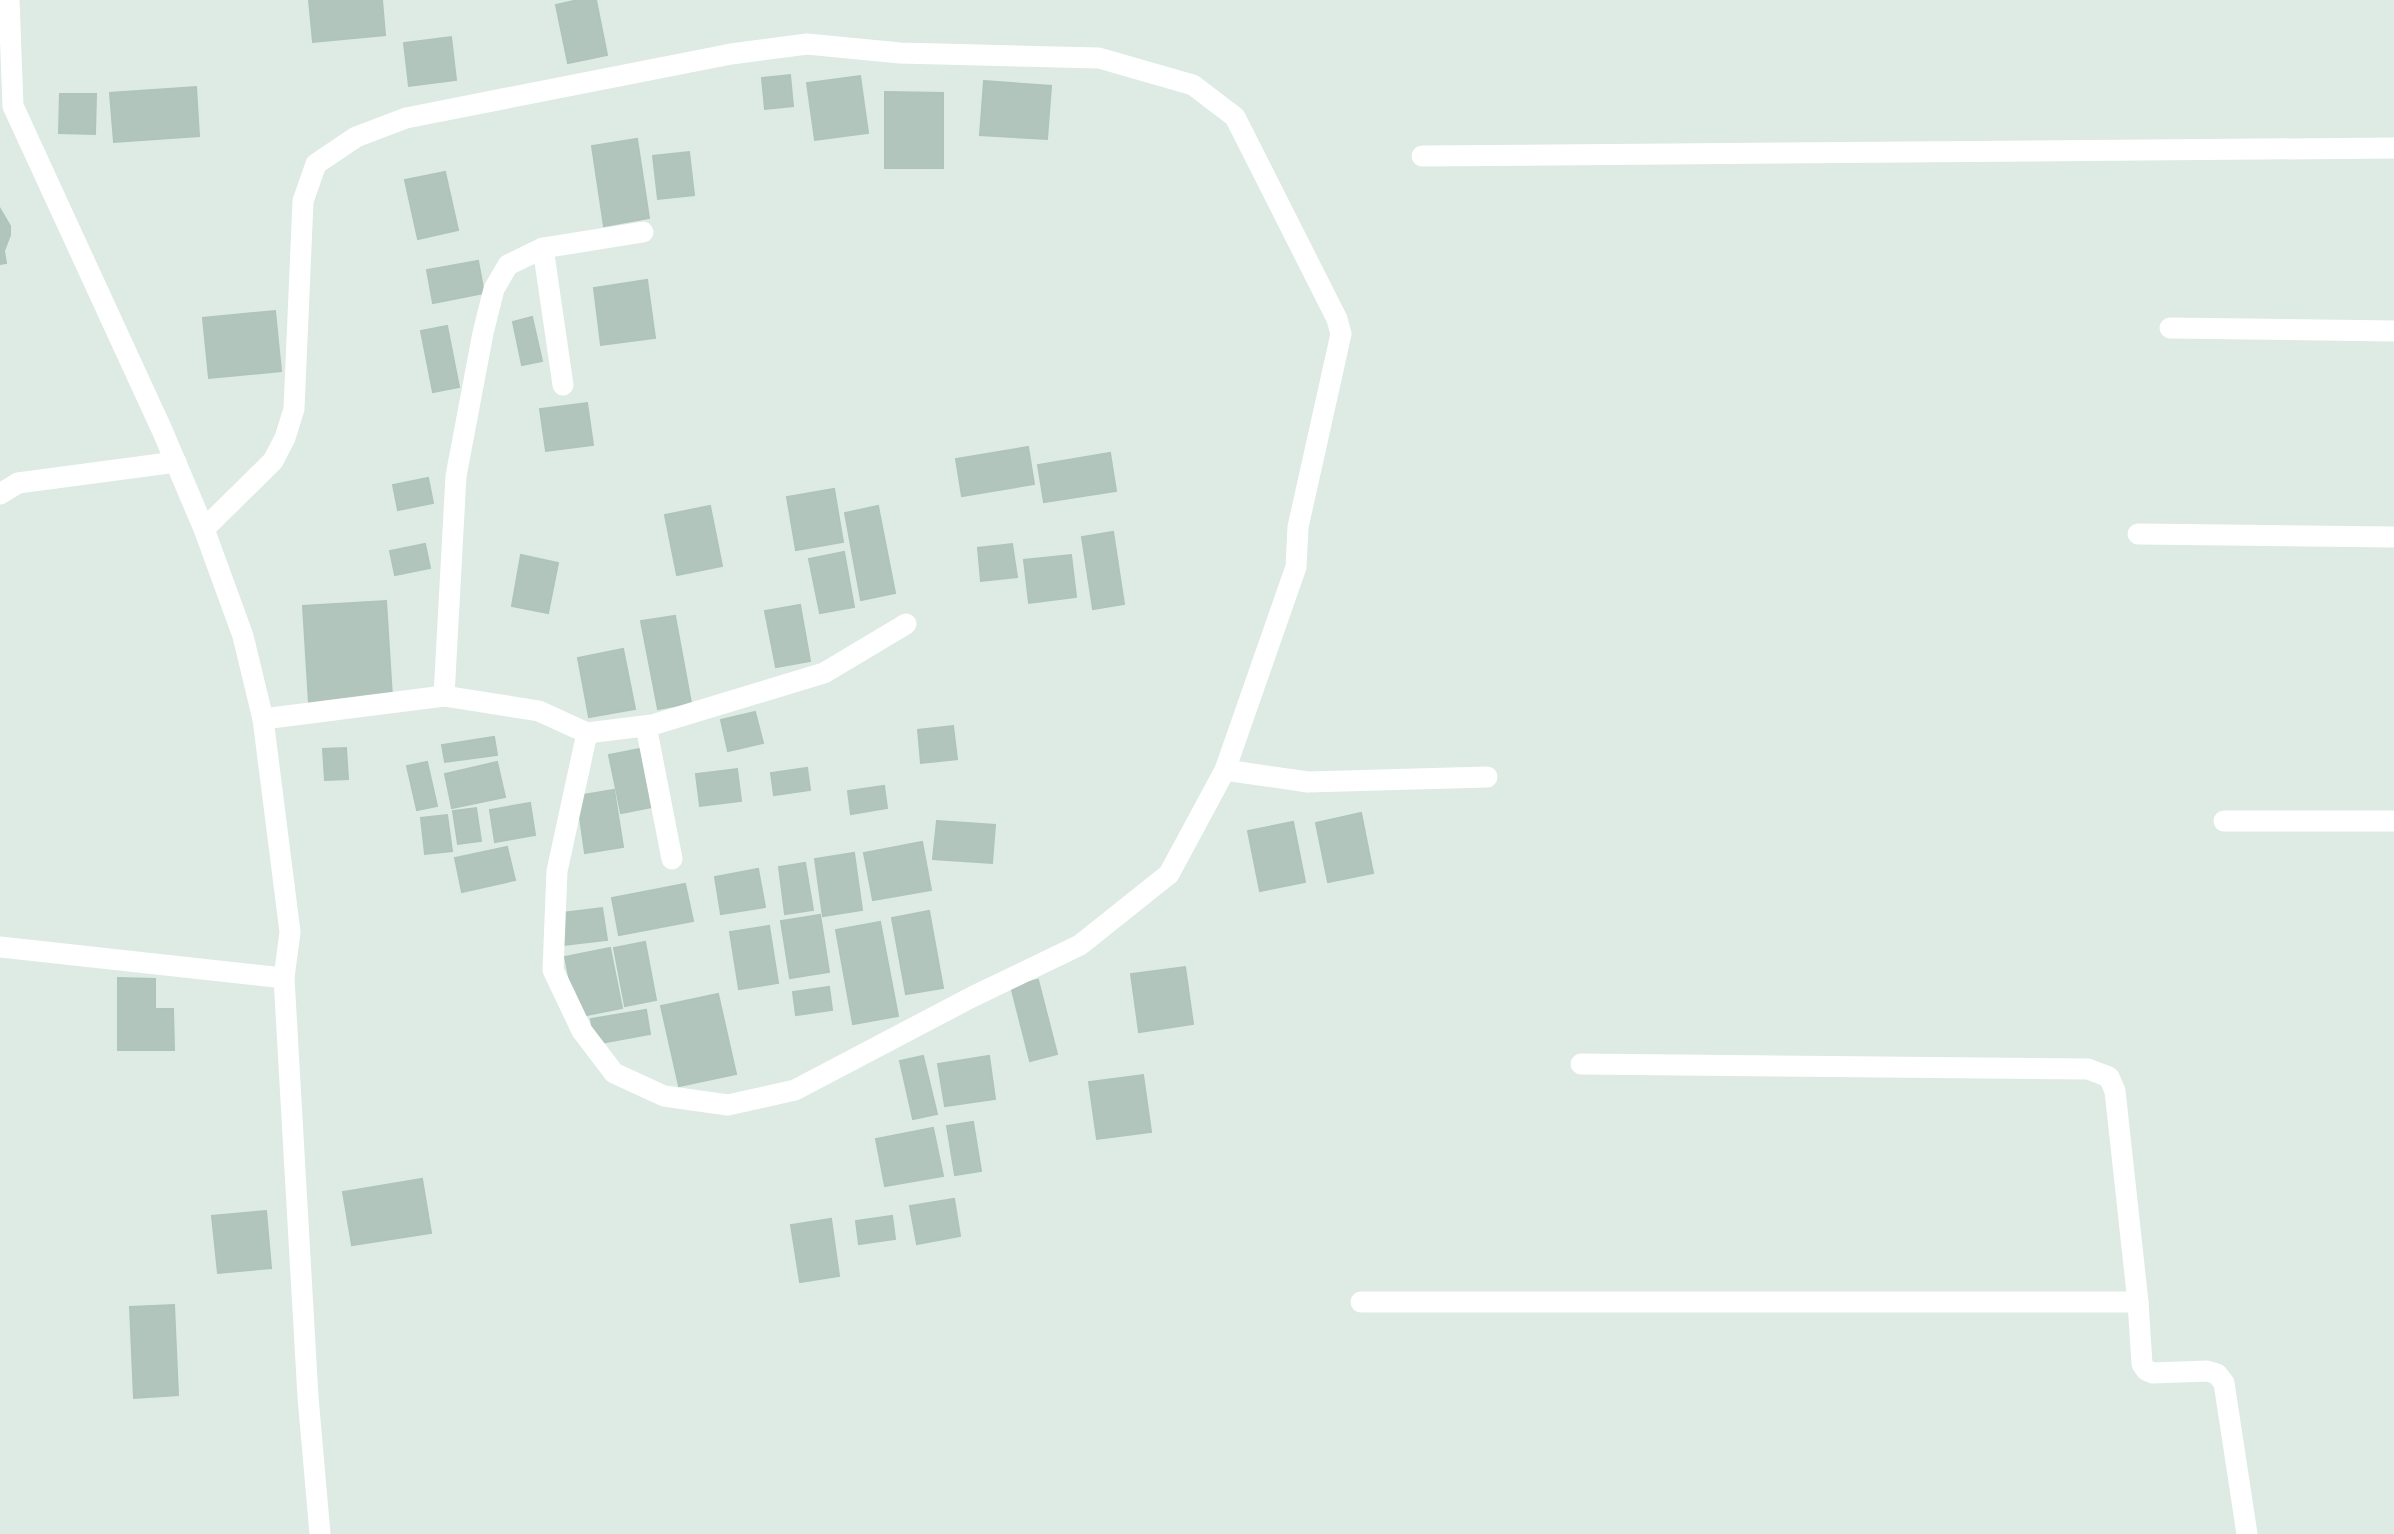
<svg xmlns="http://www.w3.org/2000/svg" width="2394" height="1534" font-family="Manrope,sans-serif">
<rect width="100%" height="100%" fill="#ddebe4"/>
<g fill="#b2c5bd" stroke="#afc4bb" stroke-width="2">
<path d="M309,0h73l3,35 -72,7z"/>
<path d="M578,0h18l11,55 -39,8 -12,-58z"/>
<path d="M451,37l5,43 -47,6 -5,-43z"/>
<path d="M790,75l3,31 -28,3 -3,-31z"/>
<path d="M860,76l8,57 -53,7 -8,-57z"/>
<path d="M984,81l67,5 -4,53 -67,-4z"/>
<path d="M196,87l3,49 -85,6 -4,-49z"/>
<path d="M885,92l58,1v75h-58z"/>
<path d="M60,94h36l-1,40 -36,-1z"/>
<path d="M637,139l12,79 -45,8 -12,-80z"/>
<path d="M689,152l5,43 -36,4 -5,-43z"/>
<path d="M445,172l13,58 -40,9 -13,-59z"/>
<path d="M0,209l10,17v9l-6,16 2,12 -6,1z"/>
<path d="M478,261l6,32 -51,10 -6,-33z"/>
<path d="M647,280l8,58 -54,7 -7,-57z"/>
<path d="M275,311l6,60 -72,7 -6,-60z"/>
<path d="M532,317l10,44 -20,4 -9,-43z"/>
<path d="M447,326l12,61 -26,5 -12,-61z"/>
<path d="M587,403l6,42 -47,6 -6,-42z"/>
<path d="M1028,447l6,37 -72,12 -6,-37z"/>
<path d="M1110,453l6,38 -72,11 -6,-37z"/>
<path d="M428,478l5,25 -35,7 -5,-25z"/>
<path d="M834,489l9,53 -47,8 -9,-53z"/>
<path d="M710,506l12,60 -45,9 -12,-60z"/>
<path d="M878,506l17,87 -34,7 -16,-87z"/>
<path d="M1113,532l11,72 -31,5 -11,-72z"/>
<path d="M425,544l5,24 -35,7 -5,-24z"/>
<path d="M1012,544l5,33 -36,4 -3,-33z"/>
<path d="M844,552l10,55 -34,6 -11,-54z"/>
<path d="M521,555l37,8 -10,50 -36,-7z"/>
<path d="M1071,555l5,42 -47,6 -5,-43z"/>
<path d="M386,601l6,96 -83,6 -6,-97z"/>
<path d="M800,605l10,56 -34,6 -11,-56z"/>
<path d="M675,616l16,87 -33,6 -17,-88z"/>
<path d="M623,649l12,60 -46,8 -11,-59z"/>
<path d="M755,712l8,31 -35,8 -7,-31z"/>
<path d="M953,726l4,33 -36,4 -3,-33z"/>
<path d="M494,737l3,18 -52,7 -3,-17z"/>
<path d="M346,748l2,31 -23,1 -2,-31z"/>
<path d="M640,749l12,58 -31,6 -12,-58z"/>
<path d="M427,762l10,44 -20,4 -10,-44z"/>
<path d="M497,762l8,35 -53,11 -7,-34z"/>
<path d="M807,768l3,22 -36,5 -3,-22z"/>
<path d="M737,769l4,32 -41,5 -4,-32z"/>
<path d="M884,786l3,22 -36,6 -3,-23z"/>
<path d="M614,790l9,57 -38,6 -8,-57z"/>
<path d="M530,803l5,32 -40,7 -5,-32z"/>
<path d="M476,808l5,33 -23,3 -5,-33z"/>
<path d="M1361,813l12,60 -45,9 -12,-59z"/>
<path d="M447,815l5,36 -27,3 -4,-36z"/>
<path d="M937,821l58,4 -3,38 -59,-4z"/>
<path d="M1293,822l12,60 -45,9 -12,-60z"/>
<path d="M922,842l9,48 -58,10 -9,-47z"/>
<path d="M507,847l8,33 -53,12 -7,-34z"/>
<path d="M854,853l8,57 -39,6 -8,-57z"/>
<path d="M805,863l8,47 -28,4 -6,-47z"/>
<path d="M758,869l7,38 -44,7 -6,-37z"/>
<path d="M685,884l8,37 -74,14 -7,-37z"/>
<path d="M602,908l5,32 -43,5 -3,-32z"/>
<path d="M929,911l14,77 -37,6 -14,-76z"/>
<path d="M820,915l9,57 -39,6 -9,-57z"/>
<path d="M880,922l18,94 -45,8 -17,-94z"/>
<path d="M769,926l9,57 -39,6 -9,-57z"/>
<path d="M645,942l11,58 -31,6 -11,-58z"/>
<path d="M610,948l12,60 -45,9 -12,-60z"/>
<path d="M1185,967l8,57 -54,8 -8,-58z"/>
<path d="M118,978l37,1v30h18l1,41h-56z"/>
<path d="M1038,980l19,74 -27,7 -19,-75z"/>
<path d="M829,987l3,23 -36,5 -3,-23z"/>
<path d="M718,994l18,80 -57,12 -18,-80z"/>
<path d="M646,1010l4,24 -55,10 -4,-25z"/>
<path d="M923,1056l14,58 -24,5 -13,-58z"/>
<path d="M989,1056l6,43 -50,7 -7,-42z"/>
<path d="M1143,1075l8,57 -54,7 -8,-57z"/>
<path d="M973,1122l8,49 -26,4 -8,-49z"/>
<path d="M933,1128l10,48 -58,10 -9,-47z"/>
<path d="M422,1179l9,54 -79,12 -9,-53z"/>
<path d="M954,1199l6,37 -43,8 -7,-38z"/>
<path d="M266,1211l5,57 -53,5 -6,-57z"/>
<path d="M892,1216l3,23 -36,5 -3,-23z"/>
<path d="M831,1219l8,57 -39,6 -9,-57z"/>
<path d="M174,1305l4,90 -44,3 -4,-91z"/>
</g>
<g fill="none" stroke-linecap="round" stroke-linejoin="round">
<g stroke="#fff" stroke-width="21">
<path d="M1422,156l972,-8"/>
<path d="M543,248l20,137"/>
<path d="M2170,328l224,3"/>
<path d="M0,494l18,-11 158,-21"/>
<path d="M204,529l69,-68 12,-23 9,-29 9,-208 13,-37 40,-27 50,-19 325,-64 76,-10 93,9 199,5 94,27 42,32 102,202 4,15 -43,193 -2,40 -71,203 -56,104 -89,71 -108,52 -177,93 -67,15 -64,-9 -50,-23 -32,-42 -29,-61 4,-99 30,-138"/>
<path d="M2138,534l256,3"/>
<path d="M444,696l12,-220 27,-143 11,-44 14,-24 35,-17 100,-16"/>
<path d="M263,719l181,-23 95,15 48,22 65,-8 172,-52 82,-49"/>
<path d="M646,726l26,133"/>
<path d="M1225,770l83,12 179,-5"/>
<path d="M2224,821h170"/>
<path d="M0,947l284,31"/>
<path d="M1581,1064l507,5 21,8 6,14 23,211 4,62 4,6 7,3 54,-2 10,3 7,9 23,151"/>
<path d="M1361,1302h777"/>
</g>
<path stroke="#fff" stroke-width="21" d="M9,0l4,106 149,324 42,99 39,107 20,83 27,213 -6,46 24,419 12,137"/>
</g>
</svg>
